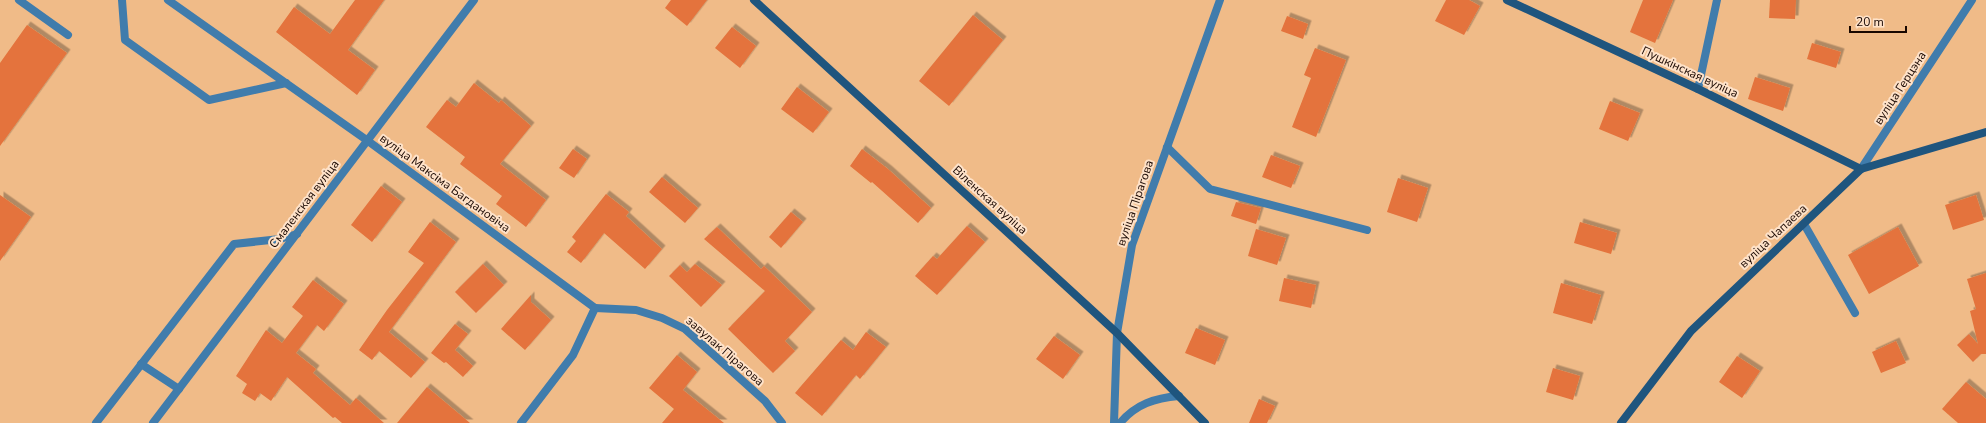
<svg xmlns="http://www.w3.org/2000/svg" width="1986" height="423" font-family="'Nunito Sans',sans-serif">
<defs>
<filter id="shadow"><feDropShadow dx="3.5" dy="-3.5" stdDeviation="0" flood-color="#0004"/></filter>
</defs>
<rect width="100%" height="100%" fill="#f0bb88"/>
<g fill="#e4733c" filter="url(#shadow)">
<path d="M355,0h29l-36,50 27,20 -18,25 -81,-63 18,-25 36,27z"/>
<path d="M671,0h36l-20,26 -22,-18z"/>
<path d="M1446,0h23l11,6 -16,29 -29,-14z"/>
<path d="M1643,0h30l-18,43 -25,-11z"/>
<path d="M1770,0h26l-1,19 -26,-1z"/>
<path d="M973,15l30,25 -54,66 -30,-25z"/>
<path d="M1287,16l21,8 -5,15 -22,-8z"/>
<path d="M27,25l40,28 -67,93v-83z"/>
<path d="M732,27l24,19 -16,22 -25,-20z"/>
<path d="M1812,43l29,9 -5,16 -29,-9z"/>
<path d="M1315,48l31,12 -30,77 -24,-10 19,-49 -7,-3z"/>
<path d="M1755,77l35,11 -7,23 -35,-12z"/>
<path d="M474,83l25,20 2,-3 30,26 -31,38 46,36 -20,27 -30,-23 6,-8 -42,-32 5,-7 -39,-30 21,-27 9,7z"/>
<path d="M797,87l32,25 -16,21 -32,-24z"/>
<path d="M1610,101l30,12 -12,28 -29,-12z"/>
<path d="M573,149l14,10 -13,19 -15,-10z"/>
<path d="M862,149l26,20 43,39 -13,15 -46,-41 -1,1 -21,-17z"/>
<path d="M1271,155l29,11 -9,22 -29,-11z"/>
<path d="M662,177l36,31 -13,15 -36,-31z"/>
<path d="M1398,178l30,10 -11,34 -30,-10z"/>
<path d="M381,186l21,16 -30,40 -21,-17z"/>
<path d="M606,194l23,18 -3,4 36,33 -17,20 -41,-36 -23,30 -14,-11 9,-11 -4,-4z"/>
<path d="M0,195l31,22 -31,44z"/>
<path d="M1976,195l8,25 -31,10 -8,-25z"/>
<path d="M1236,202l25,6 -5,16 -25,-8z"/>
<path d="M791,212l12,10 -22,26 -12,-11z"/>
<path d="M430,222l26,20 -67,90 36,30 -14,16 -32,-27 -7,9 -13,-10 28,-40 37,-47 -16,-11z"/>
<path d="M1580,222l37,11 -6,21 -37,-11z"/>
<path d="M967,226l18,16 -48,53 -22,-19 18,-20 4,3z"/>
<path d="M717,227l44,42 3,-3 48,46 -27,29 10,10 -22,22 -45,-44 37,-38 -61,-52z"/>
<path d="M1898,227l21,39 -50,28 -21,-39z"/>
<path d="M1256,229l30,9 -9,27 -29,-9z"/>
<path d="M483,264l21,21 -28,28 -21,-21z"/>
<path d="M695,264l27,21 -21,22 -32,-31 11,-11 7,7z"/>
<path d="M1986,273v81h-5l-8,8 -16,-17 12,-11 9,10 -8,-33 6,-2 -9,-30z"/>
<path d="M1284,278l32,7 -5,23 -32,-7z"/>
<path d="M313,280l31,24 -20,27 -7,-6 -21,28 20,16 -3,4 37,32 6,-7 28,25h-42l-7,-6 -2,1 -46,-41 -16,24 -11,-8 -5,8 -13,-8 5,-9 -11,-8 30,-46 16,13 21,-27 -11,-9z"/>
<path d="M1561,283l40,12 -9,29 -39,-11z"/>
<path d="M531,295v7l20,18 -26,30 -24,-21z"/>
<path d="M455,324l13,10 -13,16 18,16 -10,11 -17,-15 -2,1 -13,-10z"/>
<path d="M1196,328l29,12 -10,25 -30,-12z"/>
<path d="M866,332l20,15 -26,32 -4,-4 -34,41 -27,-23 46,-53 12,10z"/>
<path d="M1054,336l26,19 -17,24 -27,-20z"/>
<path d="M1896,341l10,22 -25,10 -9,-21z"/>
<path d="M677,355l20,17 -14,18 41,33h-62l12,-14 -25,-21z"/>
<path d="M1737,356l23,15 -18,27 -23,-16z"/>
<path d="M1553,368l27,8 -7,24 -27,-8z"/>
<path d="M1966,382l20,17v24h-28l-16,-14z"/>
<path d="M427,387l43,36h-73z"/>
<path d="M1259,399l16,7 -8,17h-18z"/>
</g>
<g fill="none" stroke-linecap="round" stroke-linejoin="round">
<g stroke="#407cac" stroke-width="8">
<path d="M19,0l49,35"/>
<path d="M122,0l3,40 84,60 77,-17"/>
<path d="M1167,147l43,42 157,41"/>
<path d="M1804,224l51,89"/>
<path d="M141,364l38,25"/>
<path d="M96,423l138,-179 46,-5 17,-5"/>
</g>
<g stroke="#407cac" stroke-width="8">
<path d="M168,0l200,141 227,167"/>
<path d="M1698,89l19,-89"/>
<path d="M1861,169l111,-169"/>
<path d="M595,308l41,2 26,8 23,11 80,72 17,22"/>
<path d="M153,423l321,-423"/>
<path d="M521,423l52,-68 22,-47"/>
<path d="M1114,423l3,-90 15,-88 88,-245"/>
<path d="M1120,423c16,-19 35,-25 59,-27"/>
</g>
<g stroke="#1f557e" stroke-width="8">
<path d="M754,0l363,333 88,90"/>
<path d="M1507,0l191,89 163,80"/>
<path d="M1621,423l70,-92 170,-162 125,-37"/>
</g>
</g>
<g text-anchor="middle" stroke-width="4" stroke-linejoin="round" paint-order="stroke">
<g font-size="12" fill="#190700" stroke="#fee2c9">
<text transform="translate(1690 72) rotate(25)" y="4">Пушкінская вуліца</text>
<text transform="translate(1900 88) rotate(-57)" y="4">вуліца Герцэна</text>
<text transform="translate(445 183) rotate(36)" y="4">вуліца Максіма Багдановіча</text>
<text transform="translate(990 200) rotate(42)" y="4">Віленская вуліца</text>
<text transform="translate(1135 203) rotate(-71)" y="4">вуліца Пірагова</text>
<text transform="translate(304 204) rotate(-53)" y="4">Смаленская вуліца</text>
<text transform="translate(1773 236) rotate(-43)" y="4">вуліца Чапаева</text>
<text transform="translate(725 351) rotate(41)" y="4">завулак Пірагова</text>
</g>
</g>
<path d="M1850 26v6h56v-6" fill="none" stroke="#190700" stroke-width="2"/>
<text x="1856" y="26" font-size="12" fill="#190700" stroke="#fee2c9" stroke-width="3" paint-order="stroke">20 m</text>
</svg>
